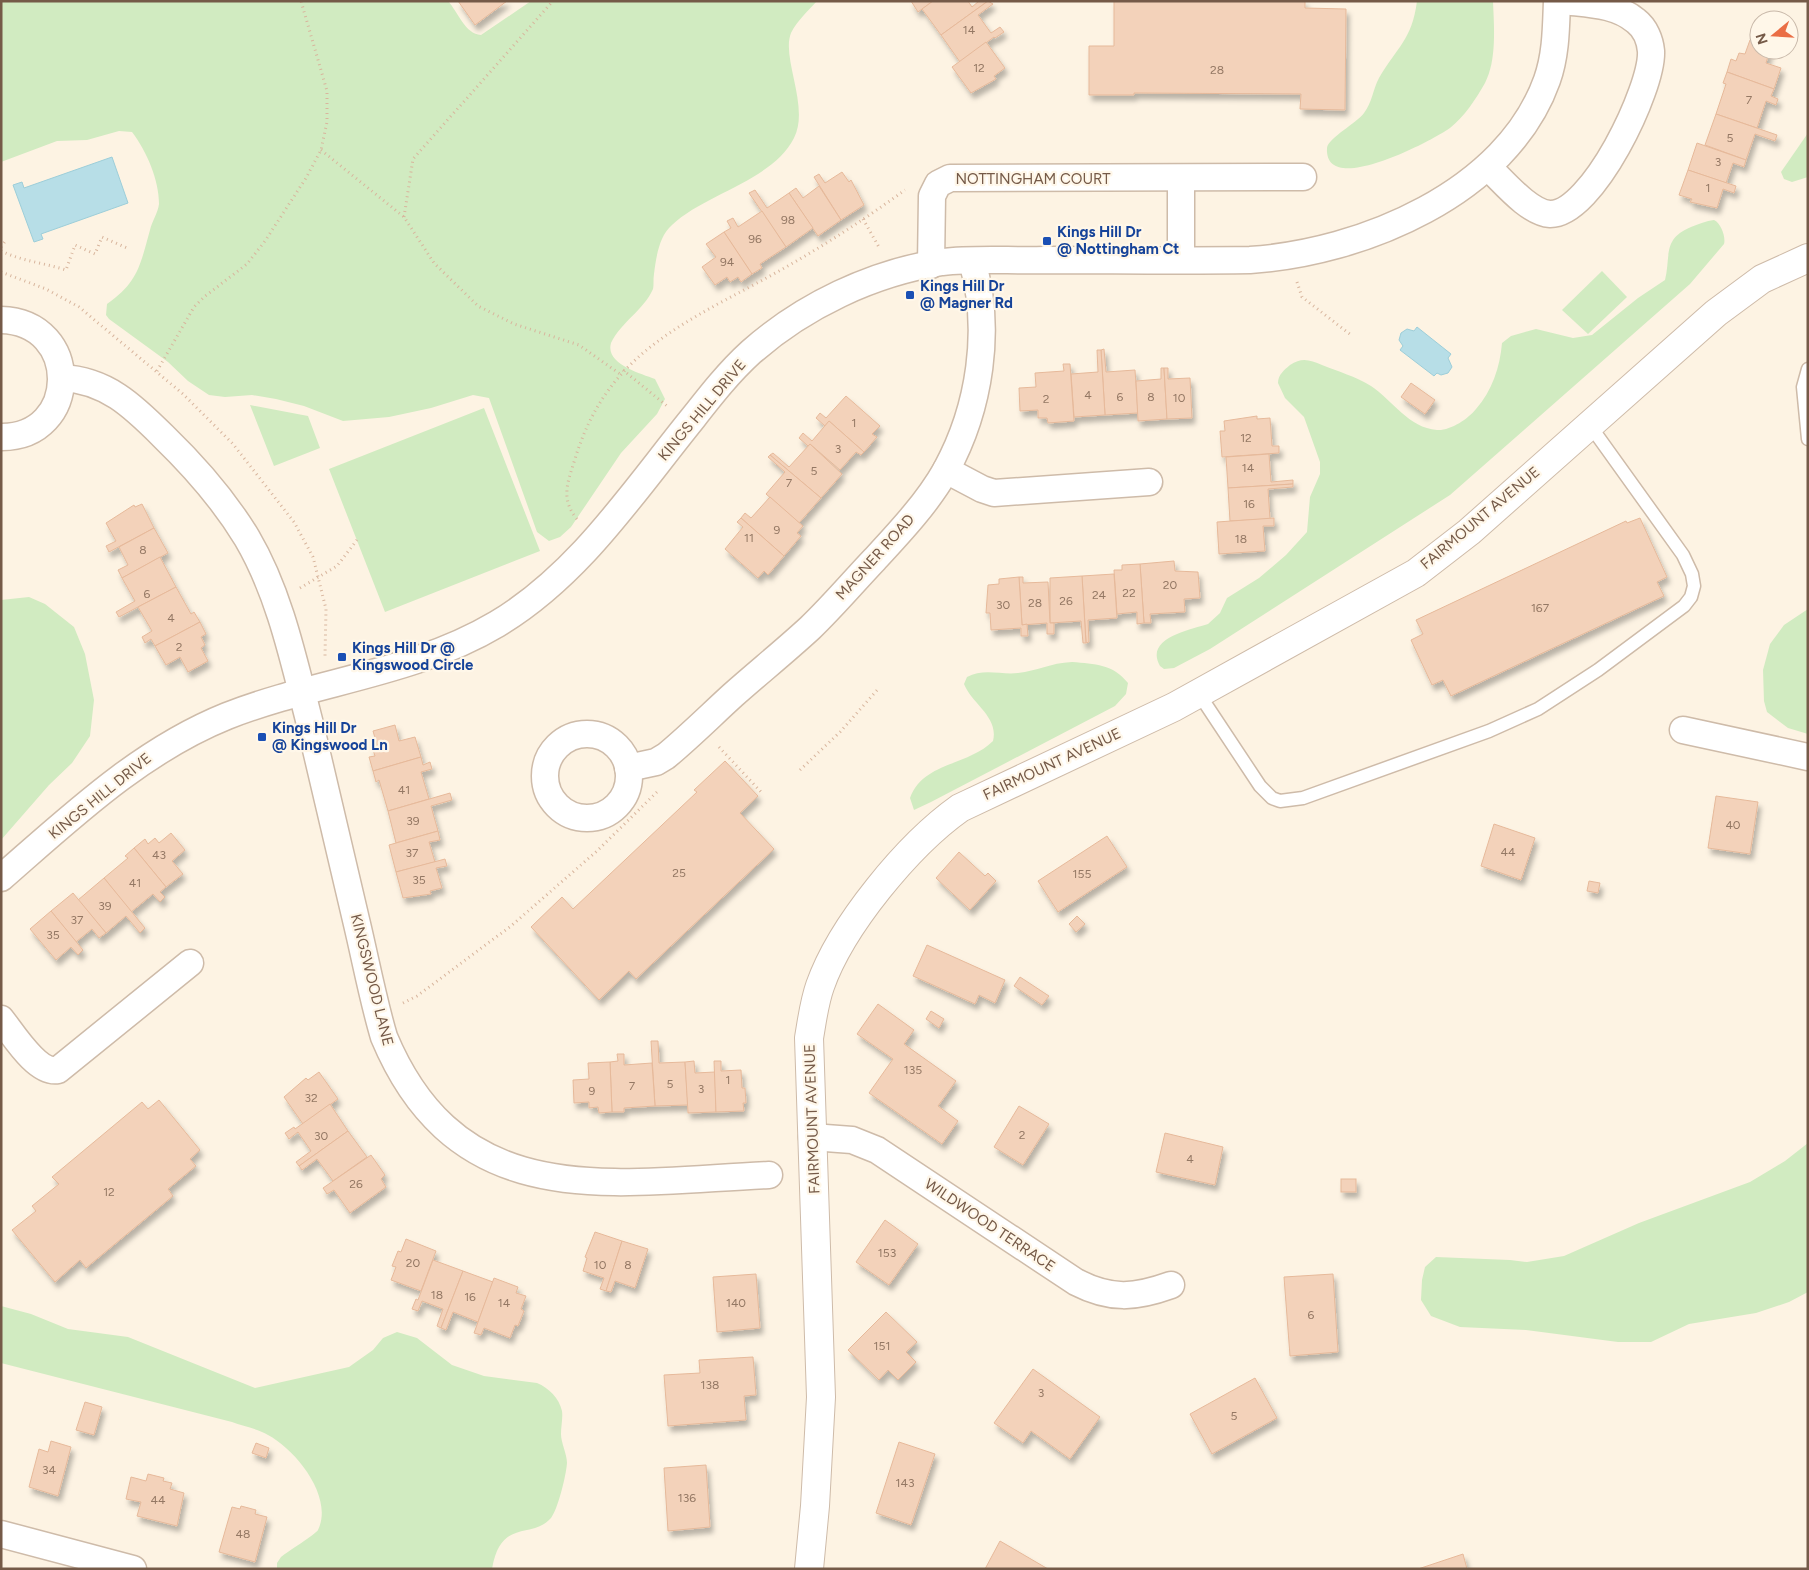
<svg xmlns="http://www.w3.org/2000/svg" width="1809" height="1570" font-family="Figtree,sans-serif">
<defs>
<filter id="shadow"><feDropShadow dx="3" dy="5.5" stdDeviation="2.5" flood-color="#0004"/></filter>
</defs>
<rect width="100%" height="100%" fill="#fdf3e3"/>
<g fill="#d1ebc1">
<path d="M1,1h447c10,11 17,33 33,34l50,-34h286c-9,10 -20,20 -26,32 -10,25 19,74 3,105 -22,43 -88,55 -122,87 -13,11 -16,33 -18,49 -1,5 0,11 -1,15 -9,21 -32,33 -42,54 -6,21 29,30 44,36l10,20 -8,15 -36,39 -50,74 -11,10 -11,4 -12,-9 -48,-134 -16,-3 -42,13 -42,9 -46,4 -39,-15 -28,-7 -24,-4 -27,2 -16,-2 -21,-14 -20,-19 -59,-43 -3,-4 1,-11c31,-22 33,-38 43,-74 2,-9 8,-17 9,-26 0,-24 -12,-52 -27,-72l-13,-1 -32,9 -30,1 -56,21z"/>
<path d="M1417,1h76c1,26 4,59 -8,82 -9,16 -21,34 -35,45 -15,11 -126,71 -123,20 1,-10 30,-25 37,-35 8,-10 9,-24 15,-35 18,-31 33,-38 38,-77z"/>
<path d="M1808,133v44l-16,5 -8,-3 -3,-7z"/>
<path d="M1714,220c7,3 12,17 10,24l-34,40 -240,211 -240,154 -36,19 -10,1 -4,-3c-16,-28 30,-36 48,-42l12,-11 7,-15 32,-20 27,-23 21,-23 3,-35 10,-23v-12l-16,-45 -19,-19 -7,-15c0,-8 6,-13 12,-18 12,-8 20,-5 32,0 17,7 33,11 49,21 21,14 38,42 66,44 13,1 31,-11 39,-21 16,-18 24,-42 26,-66l9,-7 25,-7 37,9 19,-3 46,-37 27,-18c6,-24 -3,-41 26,-53 8,-3 15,-6 23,-7z"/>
<path d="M1602,271l25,26 -39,37 -26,-24z"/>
<path d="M250,405l58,11 12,32 -46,18z"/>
<path d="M484,408l56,143 -155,61 -56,-143z"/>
<path d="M29,597l16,7 29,23 11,27 9,46 -4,36 -18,27 -23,22 -48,55v-240z"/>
<path d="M1808,609v125l-20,-6 -21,-16 -3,-11 -1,-31 7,-26 14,-19z"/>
<path d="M1072,662c23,2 41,2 56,21l-2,11 -11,12 -184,96 -17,8 -4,-12c13,-36 58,-32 83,-57 6,-24 -21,-37 -29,-57l3,-7c16,-9 34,-2 51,-4 19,-2 32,-10 54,-11z"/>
<path d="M1808,1143v149l-19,10 -33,11 -67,11 -38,18h-33l-92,-12 -66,-3 -29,-11 -10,-16 1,-20 3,-13 11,-10 74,3 17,2 37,-6 75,-33 111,-41 35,-21z"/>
<path d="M1,1306l30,8 37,15 60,8 127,51 94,-21 24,-17 10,-12 14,-6 20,6 35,27 32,11 53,7c12,5 22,15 25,28 1,7 -1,15 -1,23 0,9 6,20 6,29 -1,13 -9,46 -16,55 -19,22 -50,-1 -59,51h-215v-6l4,-6c6,-5 35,-23 37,-27 16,-33 -22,-80 -50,-95 -10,-6 -25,-9 -36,-13l-231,-59z"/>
</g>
<g fill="#b7dee7" stroke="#9dced9">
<path d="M112,157l16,46 -87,31 2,5 -9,3 -21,-57 9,-3 2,6z"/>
<path d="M1417,327l34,27 -3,4 4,9 -4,6 -7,2 -4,-2 -3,3 -34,-26 3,-4 -4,-6 2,-7 6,-4 7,2z"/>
</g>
<g fill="#f3d2ba" stroke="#e6b99a" filter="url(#shadow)">
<path d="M458,1h49l-32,24z"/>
<path d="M911,1h22l-15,11z"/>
<path d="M933,1h35l4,6 7,-6h9l-47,34 -19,-26z"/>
<path d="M988,1l5,3 -15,11 13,18 9,-6 4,5 -9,6 -1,-1 -34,25 -19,-27z"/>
<path d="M1114,1h191v7l41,1 -1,101 -45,-1 1,-15 -167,-1v2h-45v-49h25z"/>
<path d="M1750,40l9,3v7h11l-4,13 15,5 -7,21 -47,-17 4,-13 5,2 3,-8 6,1z"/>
<path d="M986,42l19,26 -11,8 2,3 -25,14 -19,-26z"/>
<path d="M1727,72l47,17 -3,7 7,3 -2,6 -10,-4 -9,27 -41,-14 10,-30 -3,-1z"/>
<path d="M1716,114l61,21 -2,6 -20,-7 -9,26 -41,-15z"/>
<path d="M1697,143l49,17 -2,7 -11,-4 -7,20 -38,-13z"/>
<path d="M1688,170l48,16 -2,7 -11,-4 -6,19 -27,-6 2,-3 -13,-4z"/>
<path d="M842,172l7,10 2,-2 13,25 -23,15 -27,-43 5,-3 6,9z"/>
<path d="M819,186l22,34 -23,16 -29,-43 7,-5 7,10z"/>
<path d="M755,190l12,18 22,-15 24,35 -27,19 -37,-54z"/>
<path d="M762,211l24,36 -26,17 2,4 -10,6 -28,-42 7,-4 -4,-7 6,-3 5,9z"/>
<path d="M724,232l28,42 -11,8 -3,-5 -8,5 -3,-5 -12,8 -13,-18 14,-10 -10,-13z"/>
<path d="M1104,349l2,23 29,-2 3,43 -33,2 -4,-65z"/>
<path d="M1097,350h4l4,65 -31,2 -3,-43 27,-2z"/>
<path d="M1063,364h7l4,57 -26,2 -1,-5h-9v-8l-18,1 -1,-23 17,-1 -1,-14 29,-2z"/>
<path d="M1161,368h3l3,51 -29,2 -2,-40 25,-2z"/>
<path d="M1164,368h4v11l22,-1 2,40 -25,1z"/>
<path d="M1411,383l24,17 -10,14 -24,-17z"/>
<path d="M846,396l34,30 -8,8 5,3 -13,15 -35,-31 -4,5 -9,-8 4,-5 6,5z"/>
<path d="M1257,416v3l13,-1 2,28h7v7l-57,4 -2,-26h5l-1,-10z"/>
<path d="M829,421l35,31 -3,3 -5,-3 -16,18 -30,-26 -2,2 -9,-8 4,-5 9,8z"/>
<path d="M810,444l32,30 -21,24 -51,-43 3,-2 16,14z"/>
<path d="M1269,454l2,28 22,-2v4l-65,4 -2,-31z"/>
<path d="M770,455l51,43 -22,25 -33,-29 19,-22 -17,-15z"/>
<path d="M1293,484v3l-25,2 2,30 -40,2 -2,-33z"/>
<path d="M770,497l33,29 -6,7 4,3 -17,20 -43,-38 4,-5 6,5z"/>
<path d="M142,504l12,24 -45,24 -3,-6 10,-5 -10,-18 28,-18 1,2z"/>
<path d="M741,518l43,38 -16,19 -4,-4 -6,7 -33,-29 18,-22 -6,-5z"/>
<path d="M1274,518v8h-11l2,25 -46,3 -2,-32z"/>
<path d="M1640,518l27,59 -10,5 7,14 -213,100 -8,-16 -11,5 -21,-45 12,-6 -7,-14 210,-99 1,2z"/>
<path d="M154,528l14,25 -46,25 -4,-8 10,-5 -9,-18z"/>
<path d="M160,557l16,30 -57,30 -3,-5 19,-11 -13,-23z"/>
<path d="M1174,561l1,10 23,1 2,26 -16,1 1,13 -35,2 1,9h-7l-4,-59z"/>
<path d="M1140,564l4,59 -7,1v-12l-20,2 -3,-44h8v-5z"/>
<path d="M1114,574l3,44 -29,2 1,22 -3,1 -4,-67z"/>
<path d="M1082,576l4,67h-3l-2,-22 -31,2v-45z"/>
<path d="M1019,577h4v6l25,-1 2,41h4v11h-7v-11l-25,2z"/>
<path d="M1019,577l3,48 5,-1 1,12h-7v-8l-30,2 -1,-17h-4l2,-28 11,-1v-5z"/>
<path d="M176,587l15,27 3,-2 6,10 -45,24 -4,-7 -6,4 -3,-6 10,-6 -14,-24z"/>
<path d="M200,622l6,12 -5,3 4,8 -4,3 7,13 -20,11 -8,-15 -14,8 -11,-19z"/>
<path d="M395,725l4,16 16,-4 6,20 -48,14 -4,-14 6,-1 -3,-9 5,-2 -4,-14z"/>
<path d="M421,757l2,8 7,-3 2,7 -11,3 8,27 -41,12 -9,-31 -3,2 -3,-11z"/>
<path d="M725,761l33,35 -18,17 34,36 -138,130 -7,-8 -30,29 -68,-73 31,-30 11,12 124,-117 -3,-2z"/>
<path d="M450,793l2,7 -21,6 7,25 -42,12 -8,-32z"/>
<path d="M1716,796l42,6 -8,52 -42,-6z"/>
<path d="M1494,824l41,14 -14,42 -40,-14z"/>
<path d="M438,831l2,9 -11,2 6,20 -39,10 -7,-27z"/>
<path d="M171,833l14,17 -13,11 11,13 -17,13 -32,-39 11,-9 3,5 7,-6 4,5z"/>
<path d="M1107,836l20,31 -69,45 -20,-31z"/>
<path d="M134,848l32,39 -6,5 5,5 -5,5 -7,-8 -22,18 -27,-34 24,-20 -3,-2z"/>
<path d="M959,852l26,24 3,-3 8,8 -26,29 -34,-32z"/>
<path d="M445,859l2,7 -11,2 6,20 -12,3 1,3 -28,4 -7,-26z"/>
<path d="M104,878l41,50 -5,5 -14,-17 -20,17 -28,-33z"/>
<path d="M1589,881l11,2 -2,10 -11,-2z"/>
<path d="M73,893l33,40 -7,5 -7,-9 -16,13 -25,-31z"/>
<path d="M51,911l32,39 -5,5 -7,-8 -15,13 -26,-31z"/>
<path d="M1077,916l8,8 -9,8 -7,-8z"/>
<path d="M927,945l78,35 -10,23 -16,-8 -4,9 -62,-28z"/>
<path d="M1020,977l29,19 -7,9 -28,-19z"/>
<path d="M878,1004l36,26 -10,14 52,37 -18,25 20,15 -16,23 -73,-51 24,-34 -36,-25z"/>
<path d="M931,1011l13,8 -5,9 -13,-9z"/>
<path d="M651,1041h7l1,22 26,-1 3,43 -33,1z"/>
<path d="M617,1054h7v11l28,-2 3,43 -31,2v4h-12l-2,-50 8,-1z"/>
<path d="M694,1061l1,12 20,-1 1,40 -28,1 -3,-51z"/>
<path d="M714,1061h7v10l20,-1 1,18h3l1,15h-3l1,8 -28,1z"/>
<path d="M610,1062l2,50 -13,1 -1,-6 -9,1v-6l-15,1 -1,-23 16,-1 -1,-16z"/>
<path d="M319,1072l19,27 -35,25 -19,-27 22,-19 2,2z"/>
<path d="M159,1100l41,50 -10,9 6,7 -28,23 5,7 -87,72 -6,-8 -25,22 -43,-52 24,-19 -4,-5 27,-22 -7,-7 90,-75 6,7z"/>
<path d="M330,1104l18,27 -49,35 -3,-4 15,-11 -13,-19 -9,7 -4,-6 9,-6 1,2z"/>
<path d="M1019,1106l30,18 -26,41 -29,-18z"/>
<path d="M348,1131l19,26 -34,24 -16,-22 -15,11 -3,-4z"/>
<path d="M1165,1133l58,14 -8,38 -59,-13z"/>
<path d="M371,1155l14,20 -4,4 5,8 -36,26 -16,-23 -7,4 -4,-6z"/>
<rect x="1341" y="1179" width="15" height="13"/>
<path d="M885,1220l33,24 -29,41 -33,-23z"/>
<path d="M595,1232l27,9 -16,50 -6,-2 4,-11 -21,-7 4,-13 -2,-1z"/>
<path d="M406,1239l30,12 -15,40 -30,-11 5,-13 -4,-1 6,-15 3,1z"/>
<path d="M622,1241l26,8 -13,39 -20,-7 -4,11 -5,-1z"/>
<path d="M433,1260l30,11 -22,57 -4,-2 6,-17 -21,-8 -4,10 -6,-2 4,-10 2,1z"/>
<path d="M463,1271l30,11 -15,40 -25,-10 -7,18 -5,-2z"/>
<path d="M756,1274l4,54 -43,4 -4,-55z"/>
<path d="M1333,1274l5,78 -48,4 -6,-79z"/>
<path d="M494,1278l24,9 -2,6 10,3 -5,13 3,2 -6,15 -3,-1 -5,13 -26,-10 -3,7 -7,-2z"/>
<path d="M886,1312l31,30 -11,10 10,10 -18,18 -10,-10 -9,10 -31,-30z"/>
<path d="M753,1357l3,38 -12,1 2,24 -78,6 -4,-51 36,-2 -1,-13z"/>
<path d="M1033,1369l67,48 -30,42 -39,-28 -8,12 -29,-20z"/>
<path d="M1255,1378l22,40 -65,36 -22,-40z"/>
<path d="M85,1402l17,5 -8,28 -18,-5z"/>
<path d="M51,1441l20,6 -13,49 -29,-9 10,-38 9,3z"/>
<path d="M899,1442l36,12 -24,71 -35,-12z"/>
<path d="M256,1443l13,5 -3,10 -14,-5z"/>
<path d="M706,1465l4,62 -42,4 -4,-63z"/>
<path d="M148,1474l16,4 -1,3 9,2 -2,6 14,4 -7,33 -40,-10 4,-14 -15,-3 5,-22 15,4z"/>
<path d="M241,1506l15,4 -1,4 12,3 -12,45 -36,-10 13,-45 8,2z"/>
<path d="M1000,1541l48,28h-63z"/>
<path d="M1463,1554l4,15h-49z"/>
</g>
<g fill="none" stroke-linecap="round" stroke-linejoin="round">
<defs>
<g id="service">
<path d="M1808,369l-5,18 5,52"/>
<path d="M1199,694l61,92 12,12 8,3 23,-3 186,-67 49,-22 60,-39 86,-64 7,-9 3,-11 -2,-12 -9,-19 -94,-131"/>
</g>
<g id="minor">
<path d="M1488,167c15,14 41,46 62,47 42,1 103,-126 101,-163 -1,-11 -6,-23 -15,-30 -20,-17 -47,-17 -72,-20"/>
<path d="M1181,179v81"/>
<path d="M931,265l1,-69 6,-12 12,-6 353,-1"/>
<path d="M1,320c81,2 79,118 0,117"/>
<path d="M62,378c44,2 71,28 101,58 31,30 61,64 84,102 33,56 47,124 63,186 16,67 31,134 47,200 9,38 16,76 27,113 75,179 228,145 385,138"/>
<path d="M946,470l36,19 12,4 155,-11"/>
<path d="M1683,730l125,27"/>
<circle cx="587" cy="776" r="42"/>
<path d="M628,768l28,-6 10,-6c23,-19 45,-41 67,-61 26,-23 52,-44 77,-67 23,-22 44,-47 65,-69 25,-27 53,-57 71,-89 34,-62 46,-141 26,-209"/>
<path d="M1,878c70,-61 139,-127 226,-162 89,-35 186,-42 270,-92 82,-49 136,-132 196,-206 18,-23 36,-46 58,-66 52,-46 121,-79 191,-90 33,-4 69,-1 102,-2 69,0 137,1 206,0 111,-7 257,-67 297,-180 9,-25 9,-52 10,-79"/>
<path d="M1,1019c12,15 36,55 57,51l132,-107"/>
<path d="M812,1137l40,3 25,10 199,132c35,18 59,16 95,3"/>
<path d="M1,1534l132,35"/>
</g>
<path id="tertiary" d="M809,1569l6,-63 6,-109 -12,-359c3,-17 5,-35 11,-52 21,-60 88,-141 140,-178l214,-101 242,-134 53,-41 247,-219 46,-34 46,-21"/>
</defs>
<use href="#service" stroke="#cebba9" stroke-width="15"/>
<use href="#minor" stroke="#cebba9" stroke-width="29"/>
<use href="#tertiary" stroke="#cebba9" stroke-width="30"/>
<g stroke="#d8b59d" stroke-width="3" stroke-dasharray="1 4" stroke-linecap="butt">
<path d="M321,150l83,67 30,46 44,43 36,18 65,21 41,29"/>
<path d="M404,217l9,-58 140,-158"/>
<path d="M863,219l17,30"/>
<path d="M1,247l5,-7"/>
<path d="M1,251c21,10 43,12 65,19l9,-25 20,9 7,-17 25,11"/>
<path d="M1,272l45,17 33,18 104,87 50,50 61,78 19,35 13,52 -1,47"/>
<path d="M1297,282l5,15 49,38"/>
<path d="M623,370l44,36"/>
<path d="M157,371l37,-64 10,-10 43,-33 18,-23 41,-63 15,-28 6,-28v-31l-26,-90"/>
<path d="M577,519c-17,-20 -9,-38 -2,-60 30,-99 98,-131 182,-176 51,-27 101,-59 148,-93"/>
<path d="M300,588l37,-22 20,-26"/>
<path d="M719,747l43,46"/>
<path d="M800,770l40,-38 38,-43"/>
<path d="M403,1003l14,-7 94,-70 86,-75 60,-59"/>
</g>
<use href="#service" stroke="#fff" stroke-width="12"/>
<use href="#minor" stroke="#fff" stroke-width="26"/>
<use href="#tertiary" stroke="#fff" stroke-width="28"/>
</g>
<g fill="#1a4fb4" stroke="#fff7e9" stroke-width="2">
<rect x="1042" y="236" width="10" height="10" rx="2.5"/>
<rect x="905" y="290" width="10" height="10" rx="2.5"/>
<rect x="337" y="652" width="10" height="10" rx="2.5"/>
<rect x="257" y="732" width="10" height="10" rx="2.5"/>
</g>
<g text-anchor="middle" stroke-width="4.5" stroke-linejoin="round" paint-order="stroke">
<g font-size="12" fill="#947864">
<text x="969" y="34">14</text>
<text x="979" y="72">12</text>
<text x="1217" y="74">28</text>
<text x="1749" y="104">7</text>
<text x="1730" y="142">5</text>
<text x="1718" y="166">3</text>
<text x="1708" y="192">1</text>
<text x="788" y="224">98</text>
<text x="755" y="243">96</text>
<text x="727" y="266">94</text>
<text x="1088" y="399">4</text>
<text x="1120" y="401">6</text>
<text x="1151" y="401">8</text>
<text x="1179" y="402">10</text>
<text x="1046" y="403">2</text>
<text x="854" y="427">1</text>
<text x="1246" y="442">12</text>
<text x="838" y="453">3</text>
<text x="1248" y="472">14</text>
<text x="814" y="475">5</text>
<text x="789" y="487">7</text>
<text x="1249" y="508">16</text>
<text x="777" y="534">9</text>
<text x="749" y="542">11</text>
<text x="1241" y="543">18</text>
<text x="143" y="554">8</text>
<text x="1170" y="589">20</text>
<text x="1129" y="597">22</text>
<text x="147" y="598">6</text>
<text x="1099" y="599">24</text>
<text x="1066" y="605">26</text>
<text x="1035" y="607">28</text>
<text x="1003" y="609">30</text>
<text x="1540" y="612">167</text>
<text x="171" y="622">4</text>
<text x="179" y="651">2</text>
<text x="404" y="794">41</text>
<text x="413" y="825">39</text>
<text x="1733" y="829">40</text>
<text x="1508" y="856">44</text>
<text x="412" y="857">37</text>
<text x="159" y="859">43</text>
<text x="679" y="877">25</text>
<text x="1082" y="878">155</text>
<text x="419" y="884">35</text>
<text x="135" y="887">41</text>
<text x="105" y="910">39</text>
<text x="77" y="924">37</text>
<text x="53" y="939">35</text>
<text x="913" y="1074">135</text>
<text x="728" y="1084">1</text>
<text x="670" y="1088">5</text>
<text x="632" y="1090">7</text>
<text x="701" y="1093">3</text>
<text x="592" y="1095">9</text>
<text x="311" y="1102">32</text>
<text x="1022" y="1139">2</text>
<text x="321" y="1140">30</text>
<text x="1190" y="1163">4</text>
<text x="356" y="1188">26</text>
<text x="109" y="1196">12</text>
<text x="887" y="1257">153</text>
<text x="413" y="1267">20</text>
<text x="600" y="1269">10</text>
<text x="628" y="1269">8</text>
<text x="437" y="1299">18</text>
<text x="470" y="1301">16</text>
<text x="504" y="1307">14</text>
<text x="736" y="1307">140</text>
<text x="1311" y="1319">6</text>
<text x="882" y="1350">151</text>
<text x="710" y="1389">138</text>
<text x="1041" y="1397">3</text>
<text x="1234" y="1420">5</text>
<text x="49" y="1474">34</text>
<text x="905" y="1487">143</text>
<text x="687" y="1502">136</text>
<text x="158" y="1504">44</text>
<text x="243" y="1538">48</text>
</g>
<g font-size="15" fill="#755a48" stroke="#fff7e9">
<text x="1033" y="184">NOTTINGHAM COURT</text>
<text transform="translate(702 410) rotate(-50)" y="5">KINGS HILL DRIVE</text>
<text transform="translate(1480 518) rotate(-40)" y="5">FAIRMOUNT AVENUE</text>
<text transform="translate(875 557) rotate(-48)" y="5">MAGNER ROAD</text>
<text transform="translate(1052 764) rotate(-25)" y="5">FAIRMOUNT AVENUE</text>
<text transform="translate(100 796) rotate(-39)" y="5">KINGS HILL DRIVE</text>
<text transform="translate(372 980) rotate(76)" y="5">KINGSWOOD LANE</text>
<text transform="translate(812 1119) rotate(-92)" y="5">FAIRMOUNT AVENUE</text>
<text transform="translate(990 1225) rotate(34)" y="5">WILDWOOD TERRACE</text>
</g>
<g font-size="15" font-weight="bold" fill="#164399" stroke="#fff7e9" text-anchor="start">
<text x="1057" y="237">Kings Hill Dr<tspan x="1057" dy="17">@ Nottingham Ct</tspan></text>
<text x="920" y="291">Kings Hill Dr<tspan x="920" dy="17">@ Magner Rd</tspan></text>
<text x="352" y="653">Kings Hill Dr @<tspan x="352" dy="17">Kingswood Circle</tspan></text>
<text x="272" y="733">Kings Hill Dr<tspan x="272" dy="17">@ Kingswood Ln</tspan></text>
</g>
</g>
<rect width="1809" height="1570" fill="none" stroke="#755a48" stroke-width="5"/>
<g transform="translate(1774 35) rotate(252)"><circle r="24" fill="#fff7e9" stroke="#c8b8a9"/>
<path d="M0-4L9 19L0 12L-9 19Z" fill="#ea6e45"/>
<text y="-8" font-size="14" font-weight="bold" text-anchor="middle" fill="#755a48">N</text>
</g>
</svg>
